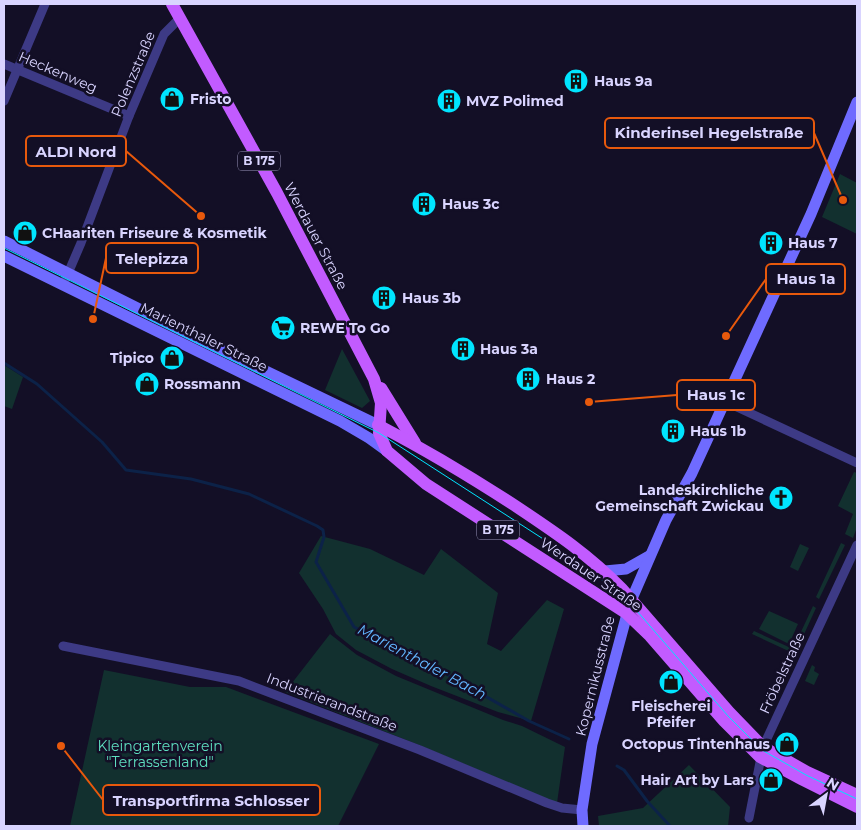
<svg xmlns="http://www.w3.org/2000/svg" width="861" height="830" font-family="Montserrat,sans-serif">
<rect width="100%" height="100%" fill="#130f26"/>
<g fill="#12302f">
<path d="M840,174l17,9v51l-35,-17z"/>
<path d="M342,349l28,52 -8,7 -37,-18z"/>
<path d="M4,365l19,12 -11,32 -8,-3z"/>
<path d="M854,472l3,1v54l-4,11 -8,-4 8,-20 -15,-8z"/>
<path d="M321,536l49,13 54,26 17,-26 57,44 -11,51 14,7 46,-51 17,9 -33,112 -33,-9 -67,-26 -39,-17 -36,-19 -20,-16 -13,-25 -24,-36z"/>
<path d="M841,543l4,2 -26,54 -3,-2z"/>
<path d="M800,544l9,4 -11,23 -8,-4z"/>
<path d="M813,606l3,2 -21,46 -43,-20 2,-3 39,18z"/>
<path d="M769,611l29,13 -9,20 -30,-15z"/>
<path d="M330,634l27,21 39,21 107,44 19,6 43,21 -8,56 -138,-58 -134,-53z"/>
<path d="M812,665l3,2 -1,4 5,3 -5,11 -9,-4z"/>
<path d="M104,670l86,17h36l153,57 -41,82h-268z"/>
<path d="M689,765l41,42 -2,19h-129l-1,-10 45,-8z"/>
</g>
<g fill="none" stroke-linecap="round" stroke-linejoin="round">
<g stroke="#0c2248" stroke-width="3">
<path d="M4,363l33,21 65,58 24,28 65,9 58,15 68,32 6,4 1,7 -8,25 38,65 73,36 102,58 40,18"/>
<path d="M617,766l7,4 23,31 23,25"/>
</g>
<g stroke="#3d3a85" stroke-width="9">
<path d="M4,64l125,52"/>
<path d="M4,101l41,-97"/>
<path d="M63,285l18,-42 48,-127 35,-82 16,-16"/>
<path d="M724,401l133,62"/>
<path d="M63,646l176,35 181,69 127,53 15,5 20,2"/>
<path d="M749,818l14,-71 94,-202"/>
</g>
<g stroke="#6f6bff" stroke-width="11">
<path d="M4,241l193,97 181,87"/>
<path d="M4,256l336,165 29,17 18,13"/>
<path d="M605,571l21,-2 23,-13"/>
<path d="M583,826l-1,-16 10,-66 38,-141 36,-83 26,-47 119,-259 46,-112"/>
</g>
<g stroke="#c25bff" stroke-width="12">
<path d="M172,4l105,189 97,186 7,24 -2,30 8,18 39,33 200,129 24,23 74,85 36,36 43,23 54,27"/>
<path d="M381,388l34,55"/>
<path d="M378,425c48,25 93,52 139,82 39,26 72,48 105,82l107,123 34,35 44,25 50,23"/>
</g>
<path stroke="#00e5ff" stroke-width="1" d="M4,248l375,185 186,120 48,35 17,15 98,113 34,34 44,25 51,24"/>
</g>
<defs>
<symbol id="building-disc" viewBox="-11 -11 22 22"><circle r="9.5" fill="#00e5ff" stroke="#130f26"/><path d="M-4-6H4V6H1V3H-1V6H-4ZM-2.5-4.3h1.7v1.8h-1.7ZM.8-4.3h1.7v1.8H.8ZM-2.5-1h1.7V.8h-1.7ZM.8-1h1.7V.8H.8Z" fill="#111"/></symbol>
<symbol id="shop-disc" viewBox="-11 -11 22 22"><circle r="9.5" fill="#00e5ff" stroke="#130f26"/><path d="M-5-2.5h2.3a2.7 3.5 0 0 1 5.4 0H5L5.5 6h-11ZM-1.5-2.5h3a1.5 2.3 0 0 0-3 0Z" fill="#111"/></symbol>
<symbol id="supermarket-disc" viewBox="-11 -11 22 22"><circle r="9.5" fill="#00e5ff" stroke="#130f26"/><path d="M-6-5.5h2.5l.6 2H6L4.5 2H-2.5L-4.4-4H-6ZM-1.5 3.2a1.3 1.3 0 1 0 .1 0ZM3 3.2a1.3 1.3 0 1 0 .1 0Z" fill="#111"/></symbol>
<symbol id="church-disc" viewBox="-11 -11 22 22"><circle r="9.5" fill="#00e5ff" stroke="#130f26"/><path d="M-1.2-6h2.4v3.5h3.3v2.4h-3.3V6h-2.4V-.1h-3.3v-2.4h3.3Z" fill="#111"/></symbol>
</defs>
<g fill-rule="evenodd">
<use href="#building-disc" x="562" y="67" width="28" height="28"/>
<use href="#shop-disc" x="158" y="85" width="28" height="28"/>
<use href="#building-disc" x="435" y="87" width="28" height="28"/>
<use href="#building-disc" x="410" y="190" width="28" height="28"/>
<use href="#shop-disc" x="11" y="219" width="28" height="28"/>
<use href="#building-disc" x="757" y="229" width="28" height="28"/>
<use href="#building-disc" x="370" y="284" width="28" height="28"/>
<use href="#supermarket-disc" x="269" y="314" width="28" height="28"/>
<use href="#building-disc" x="449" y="335" width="28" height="28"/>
<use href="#shop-disc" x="158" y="344" width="28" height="28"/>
<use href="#building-disc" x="514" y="365" width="28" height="28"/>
<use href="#shop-disc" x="133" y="370" width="28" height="28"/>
<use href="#building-disc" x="659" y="417" width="28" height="28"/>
<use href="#church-disc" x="767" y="484" width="28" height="28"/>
<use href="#shop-disc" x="657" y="668" width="28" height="28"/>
<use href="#shop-disc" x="773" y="730" width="28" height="28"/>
<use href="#shop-disc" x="757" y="766" width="28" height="28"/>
</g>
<g text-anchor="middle" stroke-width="5" stroke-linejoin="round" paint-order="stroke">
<g fill="#130f26" stroke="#9e99be" stroke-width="1">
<rect x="238" y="151.5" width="42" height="19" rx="4"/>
<rect x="477" y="520.5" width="42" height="19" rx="4"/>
</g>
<g font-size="12" font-weight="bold" fill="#d9d4ff">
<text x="259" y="165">B 175</text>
<text x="498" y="534">B 175</text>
</g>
<g font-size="14" fill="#d9d4ff" stroke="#130f26">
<text transform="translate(58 72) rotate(23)" y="5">Heckenweg</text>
<text transform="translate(133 74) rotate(-67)" y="5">Polenzstraße</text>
<text transform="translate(316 236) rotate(62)" y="5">Werdauer Straße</text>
<text transform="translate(204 337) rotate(26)" y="5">Marienthaler Straße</text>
<text transform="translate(591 574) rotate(34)" y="5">Werdauer Straße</text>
<text transform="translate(782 673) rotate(-65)" y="5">Fröbelstraße</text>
<text transform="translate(595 676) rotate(-76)" y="5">Kopernikusstraße</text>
<text transform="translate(332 702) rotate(21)" y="5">Industrierandstraße</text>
</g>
<g font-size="14" font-weight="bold" fill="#d9d4ff" stroke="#130f26" text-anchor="start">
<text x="594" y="86">Haus 9a</text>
<text x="190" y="104">Fristo</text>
<text x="466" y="106">MVZ Polimed</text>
<text x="442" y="209">Haus 3c</text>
<text x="42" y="238">CHaariten Friseure &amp; Kosmetik</text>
<text x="788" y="248">Haus 7</text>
<text x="402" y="303">Haus 3b</text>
<text x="300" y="333">REWE To Go</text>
<text x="480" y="354">Haus 3a</text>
<text x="154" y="363" text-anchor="end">Tipico</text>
<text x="546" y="384">Haus 2</text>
<text x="164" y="389">Rossmann</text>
<text x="690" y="436">Haus 1b</text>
<text x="764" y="495" text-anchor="end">Landeskirchliche<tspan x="764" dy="16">Gemeinschaft Zwickau</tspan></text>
<text x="671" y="711" text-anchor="middle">Fleischerei<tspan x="671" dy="16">Pfeifer</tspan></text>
<text x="770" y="749" text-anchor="end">Octopus Tintenhaus</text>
<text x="754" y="785" text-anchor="end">Hair Art by Lars</text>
</g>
<g font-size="14" fill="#5fe0c0" stroke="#130f26">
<text x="160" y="751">Kleingartenverein<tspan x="160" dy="16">"Terrassenland"</tspan></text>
</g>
<g font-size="15" font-style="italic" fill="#62b6ff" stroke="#130f26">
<text transform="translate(422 662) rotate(28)" y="5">Marienthaler Bach</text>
</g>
</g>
<path fill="none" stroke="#e8590c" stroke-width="2" d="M843 200L814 133M201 216L126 151M93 319L106 258M726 336L766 279M589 402L677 395M61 746L103 800"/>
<g fill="#e8590c" stroke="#130f26" stroke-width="2">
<circle cx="843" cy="200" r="5"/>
<circle cx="201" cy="216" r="5"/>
<circle cx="93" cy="319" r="5"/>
<circle cx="726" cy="336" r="5"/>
<circle cx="589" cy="402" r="5"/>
<circle cx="61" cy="746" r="5"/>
</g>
<g fill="#130f26" stroke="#e8590c" stroke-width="2">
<rect x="605" y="118" width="209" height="30" rx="5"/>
<rect x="26" y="136" width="100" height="30" rx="5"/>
<rect x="106" y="243" width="92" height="30" rx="5"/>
<rect x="766" y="264" width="79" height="30" rx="5"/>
<rect x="677" y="380" width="78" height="30" rx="5"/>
<rect x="103" y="785" width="217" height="30" rx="5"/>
</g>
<g font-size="15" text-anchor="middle" font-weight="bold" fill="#d9d4ff">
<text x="709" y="138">Kinderinsel Hegelstraße</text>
<text x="76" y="157">ALDI Nord</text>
<text x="152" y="264">Telepizza</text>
<text x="806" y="284">Haus 1a</text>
<text x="716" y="400">Haus 1c</text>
<text x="211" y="806">Transportfirma Schlosser</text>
</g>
<rect width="861" height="830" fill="none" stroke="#d9d4ff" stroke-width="10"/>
<g transform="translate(826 795) rotate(32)" stroke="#130f26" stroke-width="4" paint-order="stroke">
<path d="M0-4L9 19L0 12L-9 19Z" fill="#d9d4ff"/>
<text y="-8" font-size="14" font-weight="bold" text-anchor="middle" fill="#d9d4ff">N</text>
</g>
</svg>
